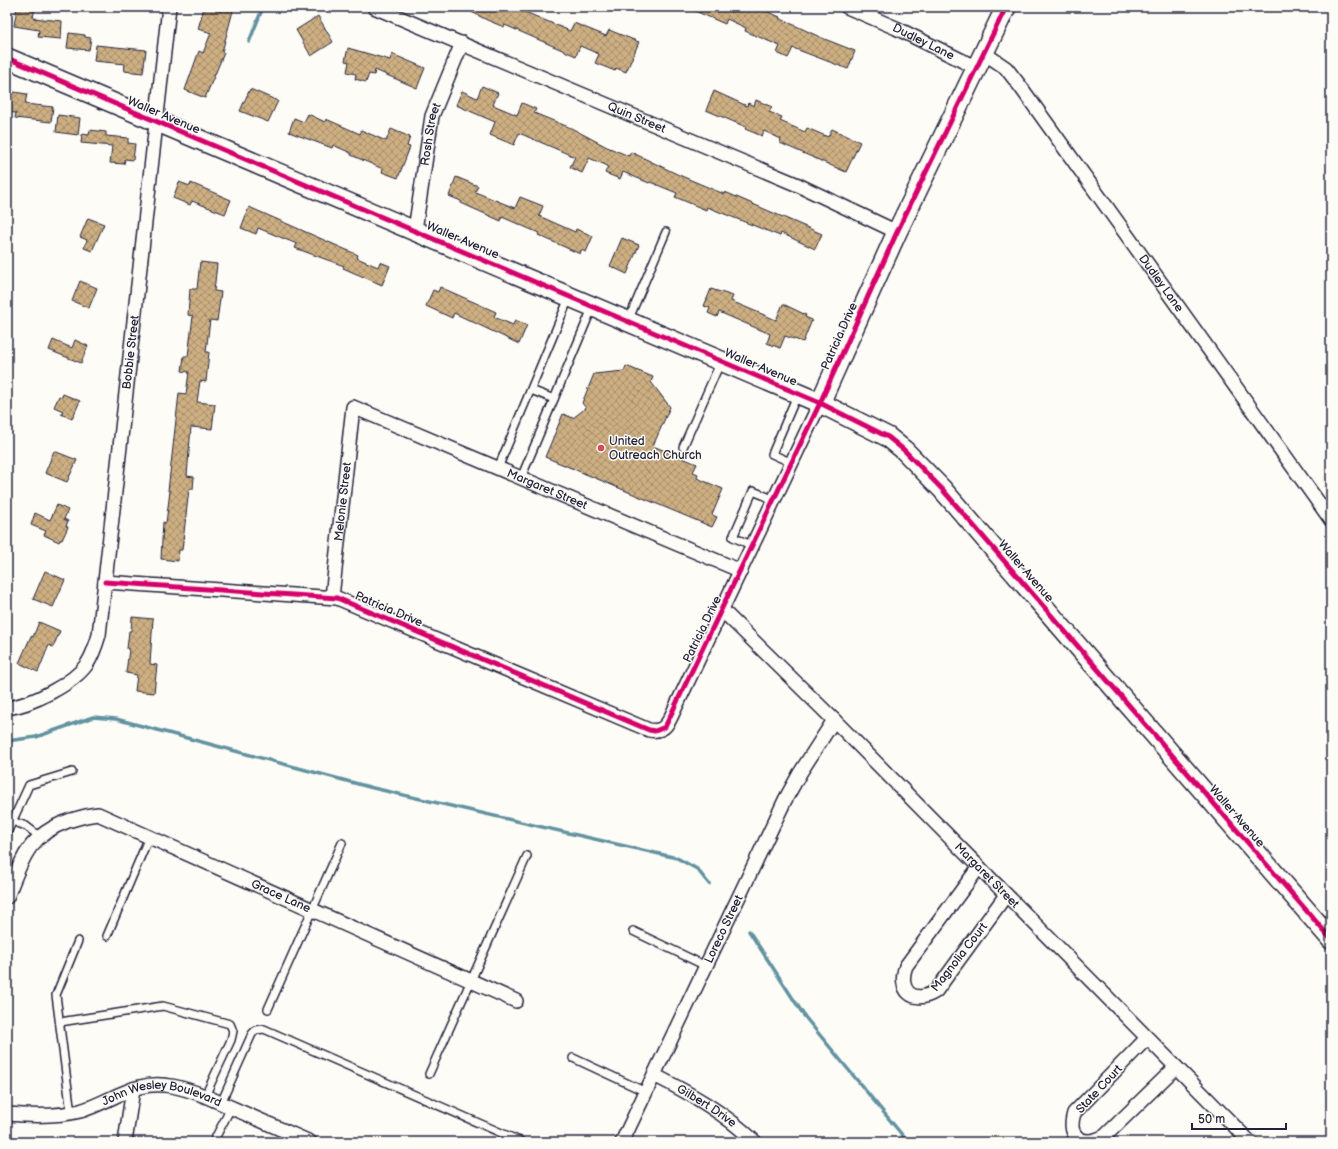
<svg xmlns="http://www.w3.org/2000/svg" width="1338" height="1149" font-family="'Balsamiq Sans',sans-serif">
<defs>
<pattern id="building-cross-hatch" width="8" height="8" patternUnits="userSpaceOnUse"><rect width="8" height="8" fill="#cdaf82"/><path d="M0 0l8 8M0 8l8-8" fill="none" stroke="#a68e6c"/></pattern>
</defs>
<rect width="100%" height="100%" fill="#fdfcf7"/>
<filter id="ink" filterUnits="userSpaceOnUse"><feTurbulence type="fractalNoise" baseFrequency=".025" numOctaves="2"/><feDisplacementMap in="SourceGraphic" scale="8" xChannelSelector="R" yChannelSelector="G"/><feConvolveMatrix kernelMatrix="1 2 1 2 8 2 1 2 1" color-interpolation-filters="sRGB"/></filter>
<g filter="url(#ink)">
<g fill="none" stroke-linecap="round" stroke-linejoin="round">
<g stroke="#6292a0" stroke-width="3.5">
<path d="M249,42l14,-35"/>
<path d="M7,741l29,-4 57,-20 23,2 257,69 304,70 20,11 12,15"/>
<path d="M749,931l56,86 103,125"/>
</g>
</g>
<g fill="url(#building-cross-hatch)" stroke="#22223b">
<path d="M17,7h18l-2,11 29,3 -1,18 -23,-2 1,-7 -25,-4z"/>
<path d="M204,7h30l-12,45 2,1 -19,45 -20,-8 14,-39 4,2 8,-20 -13,-4z"/>
<path d="M462,7h63l-2,4 47,20 4,-8 32,13 3,-6 30,12 -13,30 -10,-4 -1,3 -20,-8 4,-9 -19,-8 -4,10 -71,-31 -1,2 -17,-7z"/>
<path d="M686,7h70l24,10 -1,1 43,20 33,13 -7,18 -55,-21 -5,10 -11,-5 3,-7 -35,-15 1,-3 -19,-9 -2,5z"/>
<path d="M318,16l15,26 -22,14 -15,-26z"/>
<path d="M69,33l16,2v2l6,1 -2,12 -22,-2z"/>
<path d="M96,45l50,5 -3,23 -19,-2 1,-7 -31,-3z"/>
<path d="M348,48l42,12 2,-6 33,14 -8,20 -42,-18 -1,5 -5,-1 -3,8 -11,-3 1,-5 -9,-2 2,-10 -4,-1z"/>
<path d="M482,86l16,7 -5,12 24,10 5,-12 14,6 -2,4 37,15 36,19 22,9 2,-4 48,23 45,19 1,-2 97,42 -7,15 -34,-16 -1,3 -73,-29 -1,3 -31,-13 2,-4 -27,-11 -1,1 -26,-11 -3,7 -15,-6 3,-7 -19,-8 -7,15 -12,-6 5,-10 -56,-24 -5,12 -24,-10 5,-13 -39,-17 6,-14 15,7z"/>
<path d="M250,89l28,12 -10,21 -28,-11z"/>
<path d="M7,91l20,3 -2,10 28,3 -2,15 -36,-4 1,-5 -9,-1z"/>
<path d="M714,91l33,15 1,-3 6,3 2,-6 16,7 -3,5 13,5 -2,4 25,11 2,-4 21,9 4,-8 28,13 -14,30 -66,-29 1,-4 -17,-8 -2,5 -17,-7 1,-2 -40,-17z"/>
<path d="M308,114l17,8 1,-3 34,15 1,-4 25,11 5,-12 19,8 -3,9 3,1 -12,31 -16,-6 1,-3 -32,-14v-2l-18,-8 -1,3 -43,-16 5,-14 10,4z"/>
<path d="M58,115l22,3 -2,17 -22,-3z"/>
<path d="M90,130l16,2v4l22,2v5l7,1 -2,16 -8,-1 -1,5 -14,-1 2,-17 -31,-3 1,-9 7,1z"/>
<path d="M456,177l22,9 -3,6 40,16 5,-11 23,9 -4,10 36,16 1,-3 17,7 -7,16 -5,-2 -1,4 -42,-19 1,-2 -37,-16 -1,4 -40,-18v-2l-12,-5z"/>
<path d="M179,182l11,4 1,-3 40,17 -6,14 -33,-13 -2,4 -17,-7z"/>
<path d="M249,207l109,48 -1,3 21,9 2,-5 10,4 -8,19 -39,-17 1,-2 -49,-18 2,-4 -39,-16 -2,6 -15,-6z"/>
<path d="M88,218l16,6 -12,27 -8,-3 3,-8 -7,-3z"/>
<path d="M622,238l17,7 -12,29 -17,-8z"/>
<path d="M200,262l17,2 -3,27 7,1 -4,29 -7,-1 -4,32h3l-3,30 -6,-1 -3,21 18,2 -3,25 -21,-2 -4,49 7,1 -1,12h-4l-7,61h-3l-1,11 -17,-2 2,-37 3,1 4,-32h-2l11,-98 7,1 3,-22 -7,-1 2,-15h4l5,-40 -5,-1 2,-26h7z"/>
<path d="M80,281l17,7 -8,20 -17,-7z"/>
<path d="M440,287l56,25 -2,5 19,8 2,-5 12,5 -8,19 -65,-31 -2,5 -26,-12 7,-16 5,2z"/>
<path d="M711,289l22,7 -2,5 45,19 7,-16 23,11 -1,2 7,3 -9,22 -18,-6 -5,12 -13,-5 3,-9 -51,-22 -2,5 -9,-4 2,-5 -6,-2z"/>
<path d="M53,340l19,8 3,-8 13,6 -7,17 -32,-13z"/>
<path d="M626,366l27,11 -2,5 19,25 -17,39 44,18 -4,8 5,2 -1,4 26,11 -11,26 5,2 -5,10 -167,-70 18,-43 10,4 13,-10 -4,-5 12,-29 30,-3z"/>
<path d="M63,394l17,7 -8,18 -11,-5 2,-3 -9,-4 5,-11 3,1z"/>
<path d="M54,451l23,9 -10,22 -22,-9z"/>
<path d="M57,505l11,5 -4,9 4,2 -2,5 2,1 -6,13h-2l-1,2 -15,-7 2,-4 -15,-6 4,-12 15,7z"/>
<path d="M45,571l20,9 -12,27 -20,-8z"/>
<path d="M132,617l21,2 -3,45 7,1 -3,28 -19,-2 2,-16 -11,-2 3,-24h-2l2,-18h2z"/>
<path d="M39,622l21,9 -7,16 -4,-2 -11,27 -19,-9 12,-27 2,1z"/>
</g>
<g fill="none" stroke-linecap="round" stroke-linejoin="round">
<defs>
<g id="lane">
<path d="M628,321l38,-89"/>
<path d="M531,390l23,9"/>
<path d="M683,447l38,-86"/>
<path d="M792,463l-20,-9 26,-61"/>
<path d="M498,468l71,-170"/>
<path d="M521,478l72,-172"/>
<path d="M753,546l-20,-9 20,-46 22,9"/>
<path d="M12,821l14,5 13,10"/>
<path d="M7,833l22,-48 43,-13"/>
<path d="M633,931l73,35"/>
<path d="M107,936l42,-99"/>
<path d="M268,1009l74,-166"/>
<path d="M60,1022l103,-16 67,18 3,7 -2,9 -26,56"/>
<path d="M573,1058l73,34"/>
<path d="M429,1074l98,-218"/>
<path d="M221,1103l31,-69 4,-4 8,-1 258,113"/>
<path d="M71,1113l-15,-118 22,-54"/>
<path d="M213,1142l18,-34"/>
</g>
<g id="street">
<path id="s1" d="M374,7l424,178 99,47"/>
<path id="s2" d="M847,7l49,21 81,40"/>
<path id="s3" d="M984,53l22,15 14,18 311,434"/>
<path id="s4" d="M415,230l17,-114 30,-73"/>
<path d="M105,582l232,16 312,132c11,2 16,-2 21,-11l150,-316"/>
<path id="s5" d="M332,597l21,-190 388,164"/>
<path id="s6" d="M722,610l112,110 416,422"/>
<path id="s7" d="M7,708c24,-3 66,-24 80,-44 6,-9 9,-19 12,-29l70,-628"/>
<path d="M979,867l-73,99c-9,24 7,40 30,25l70,-96"/>
<path id="s8" d="M7,897c15,-37 20,-61 61,-76 10,-3 19,-6 30,-7l418,187"/>
<path d="M1147,1038l-73,75c-8,26 10,34 31,23l71,-69"/>
<path id="s9" d="M654,1075c37,19 71,38 101,67"/>
<path id="s10" d="M7,1114c24,2 50,3 73,-3 21,-6 39,-19 60,-24 22,-6 44,1 65,9l105,46"/>
<path d="M125,1142l8,-53"/>
<path id="s11" d="M622,1142l163,-342 15,-27 34,-53"/>
</g>
<g id="secondary">
<path d="M7,58l813,345 68,34 16,13 38,39 389,450"/>
<path d="M820,403l77,-171 109,-225"/>
</g>
</defs>
<use href="#lane" stroke="#22223b" stroke-width="10"/>
<use href="#street" stroke="#22223b" stroke-width="16"/>
<use href="#secondary" stroke="#22223b" stroke-width="22"/>
<use href="#lane" stroke="#fdfcf7" stroke-width="7"/>
<use href="#street" stroke="#fdfcf7" stroke-width="13"/>
<use href="#secondary" stroke="#fdfcf7" stroke-width="19"/>
<defs>
<g id="cycleway">
<path d="M7,58l813,345 68,34 16,13 38,39 389,450"/>
<path d="M105,582l232,16 312,132 6,1 10,-4 155,-324 77,-171 109,-225"/>
</g>
</defs>
<use href="#cycleway" stroke="#fdfcf7" stroke-width="8"/>
<use href="#cycleway" stroke="#d6006c" stroke-width="5"/>
</g>
</g>
<circle fill="#d1495b" stroke="#fdfcf7" stroke-width="1.5" cx="601" cy="448" r="4"/>
<g text-anchor="middle" stroke-width="3" stroke-linejoin="round" paint-order="stroke">
<g font-size="12" fill="#22223b" stroke="#fdfcf7">
<text dy="4" stroke="none"><textPath href="#s2" startOffset="84">Dudley Lane</textPath></text>
<text transform="translate(164 115) rotate(23)" y="4">Waller Avenue</text>
<text dy="4" stroke="none"><textPath href="#s1" startOffset="285">Quin Street</textPath></text>
<text dy="4" stroke="none"><textPath href="#s4" startOffset="97">Rosh Street</textPath></text>
<text transform="translate(463 240) rotate(23)" y="4">Waller Avenue</text>
<text dy="4" stroke="none"><textPath href="#s3" startOffset="292">Dudley Lane</textPath></text>
<text transform="translate(839 336) rotate(-66)" y="4">Patricia Drive</text>
<text dy="4" stroke="none"><textPath href="#s7" startOffset="409">Bobbie Street</textPath></text>
<text transform="translate(761 367) rotate(23)" y="4">Waller Avenue</text>
<text dy="4" stroke="none"><textPath href="#s5" startOffset="402">Margaret Street</textPath></text>
<text dy="4" stroke="none"><textPath href="#s5" startOffset="96">Melonie Street</textPath></text>
<text transform="translate(1026 571) rotate(49)" y="4">Waller Avenue</text>
<text transform="translate(389 609) rotate(23)" y="4">Patricia Drive</text>
<text transform="translate(702 629) rotate(-64)" y="4">Patricia Drive</text>
<text transform="translate(1237 816) rotate(49)" y="4">Waller Avenue</text>
<text dy="4" stroke="none"><textPath href="#s6" startOffset="375">Margaret Street</textPath></text>
<text dy="4" stroke="none"><textPath href="#s8" startOffset="333">Grace Lane</textPath></text>
<text dy="4" stroke="none"><textPath href="#s11" startOffset="236">Loreco Street</textPath></text>
<text transform="translate(959 957) rotate(-52)" y="4">Magnolia Court</text>
<text transform="translate(1099 1089) rotate(-47)" y="4">State Court</text>
<text dy="4" stroke="none"><textPath href="#s10" startOffset="160">John Wesley Boulevard</textPath></text>
<text dy="4" stroke="none"><textPath href="#s9" startOffset="61">Gilbert Drive</textPath></text>
</g>
<g font-size="12" fill="#22223b" stroke="#fdfcf7" text-anchor="start">
<text x="609" y="445">United<tspan x="609" dy="14">Outreach Church</tspan></text>
</g>
</g>
<rect width="1338" height="1149" fill="none" stroke="#fdfcf7" stroke-width="24"/>
<rect x="12" y="12" width="1314" height="1125" fill="none" stroke="#22223b" stroke-width="1.5" filter="url(#ink)"/>
<path d="M1192 1123v6h94v-6" fill="none" stroke="#22223b" stroke-width="2"/>
<text x="1198" y="1123" font-size="12" fill="#22223b" stroke="#fdfcf7" stroke-width="3" paint-order="stroke">50 m</text>
</svg>
